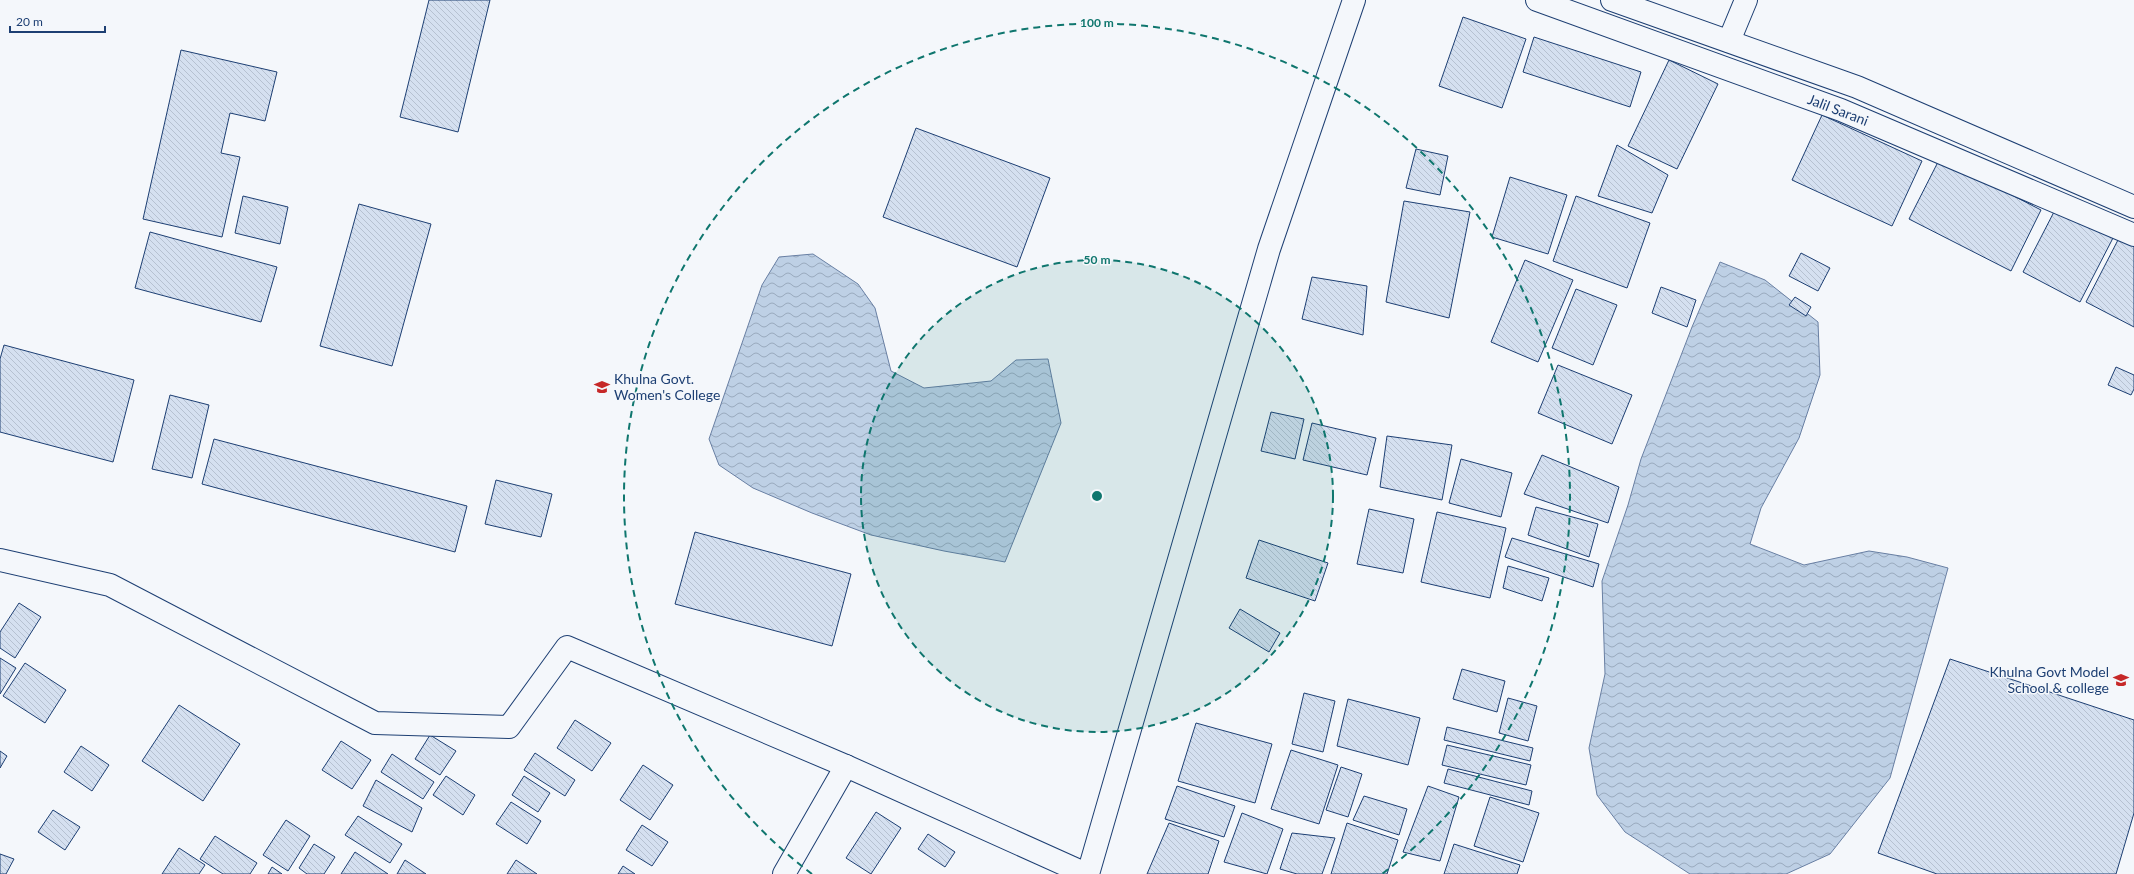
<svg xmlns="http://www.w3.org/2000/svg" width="2134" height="874" font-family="Lato,sans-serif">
<defs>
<pattern id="water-waves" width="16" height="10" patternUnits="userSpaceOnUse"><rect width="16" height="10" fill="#bed0e5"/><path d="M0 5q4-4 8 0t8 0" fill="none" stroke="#9aaabe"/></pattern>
<pattern id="building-back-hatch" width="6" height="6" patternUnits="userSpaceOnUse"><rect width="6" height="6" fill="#d5e0f0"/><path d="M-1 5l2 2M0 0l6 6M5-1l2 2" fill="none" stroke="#b6c1d1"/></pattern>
</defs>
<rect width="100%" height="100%" fill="#f4f7fb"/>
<g fill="url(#water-waves)" stroke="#687fa3">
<path d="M813,254l45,30 17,24 16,63 33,17 67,-7 25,-21 32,-1 13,64 -56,139 -61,-11 -73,-16 -59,-22 -59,-25 -34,-23 -10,-26 53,-154 17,-28z"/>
<path d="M1720,262l45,18 53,42 2,53 -21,63 -38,70 -11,36 54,21 65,-14 38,6 41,11 -58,210 -60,76 -44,20h-96l-65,-42 -28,-37 -8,-47 16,-74 -3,-93 26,-76 13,-46 51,-132z"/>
</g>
<g fill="url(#building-back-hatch)" stroke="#1d3f73">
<path d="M429,0h61l-32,132 -58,-15z"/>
<path d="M1463,17l63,22 -24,69 -63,-22z"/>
<path d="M1534,37l107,35 -11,35 -107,-35z"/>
<path d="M181,50l96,22 -12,49 -35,-8 -9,40 19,4 -18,80 -79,-18z"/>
<path d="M1669,60l49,24 -41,85 -49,-23z"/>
<path d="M1822,115l100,46 -30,65 -100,-46z"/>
<path d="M916,128l134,50 -33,89 -134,-50z"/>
<path d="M1617,145l51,30 -16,38 -54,-17z"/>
<path d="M1416,149l32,7 -8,39 -34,-7z"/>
<path d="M1940,158l101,52 -30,61 -102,-52z"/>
<path d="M1510,177l57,18 -19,59 -56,-17z"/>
<path d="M243,196l45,11 -8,37 -45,-11z"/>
<path d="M1576,196l74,27 -23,65 -74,-27z"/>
<path d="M1404,201l66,11 -21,106 -63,-16z"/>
<path d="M359,204l72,20 -39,142 -72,-20z"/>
<path d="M2056,208l57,30 -33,64 -57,-30z"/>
<path d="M150,232l127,35 -16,55 -126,-34z"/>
<path d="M2119,238l15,8v81l-48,-25z"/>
<path d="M1801,253l29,15 -12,23 -29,-15z"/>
<path d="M1525,260l48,20 -35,82 -47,-20z"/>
<path d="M1312,277l55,9 -4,49 -61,-16z"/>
<path d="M1661,287l35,13 -9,27 -35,-14z"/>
<path d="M1576,289l41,16 -24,60 -41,-17z"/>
<path d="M1795,297l16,10 -5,9 -17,-11z"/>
<path d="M4,345l130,35 -21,82 -113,-30v-73z"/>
<path d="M1558,365l74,30 -20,49 -74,-31z"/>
<path d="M2116,367l18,8v14l-3,6 -23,-10z"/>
<path d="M170,395l39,10 -17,73 -40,-9z"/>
<path d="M1271,412l33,7 -9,40 -34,-8z"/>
<path d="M1312,423l64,15 -9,37 -64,-15z"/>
<path d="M1387,436l65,9 -10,55 -62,-13z"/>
<path d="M214,439l253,67 -12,46 -253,-68z"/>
<path d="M1542,455l77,32 -11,36 -84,-29z"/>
<path d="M1461,459l51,14 -11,44 -52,-14z"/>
<path d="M496,480l56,14 -11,43 -56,-13z"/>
<path d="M1536,507l62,17 -9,33 -61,-22z"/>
<path d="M1369,509l45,10 -11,54 -46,-9z"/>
<path d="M1437,512l69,16 -16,70 -69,-16z"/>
<path d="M695,532l156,42 -19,72 -157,-42z"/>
<path d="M1512,538l87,26 -6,23 -88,-30z"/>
<path d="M1259,540l69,23 -13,38 -69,-23z"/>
<path d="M1508,566l41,12 -7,23 -39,-13z"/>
<path d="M19,603l22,14 -26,41 -15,-10v-16z"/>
<path d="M1240,609l40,24 -11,19 -40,-24z"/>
<path d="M0,658l16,10 -16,26z"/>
<path d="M1950,659l184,61v93l-18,61h-179l-59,-21z"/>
<path d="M25,663l41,27 -21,33 -42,-27z"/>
<path d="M1462,669l43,12 -8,31 -44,-13z"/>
<path d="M1304,693l31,8 -12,51 -31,-8z"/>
<path d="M1508,698l29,8 -9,35 -29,-8z"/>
<path d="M1348,699l72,19 -12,47 -71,-19z"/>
<path d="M179,705l61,39 -37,57 -61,-40z"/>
<path d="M575,720l36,23 -19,28 -35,-23z"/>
<path d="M1196,723l76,21 -17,59 -77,-22z"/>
<path d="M1447,727l86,21 -3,13 -86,-21z"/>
<path d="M430,735l26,16 -16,24 -25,-16z"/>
<path d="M341,741l30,19 -19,29 -30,-19z"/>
<path d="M1447,745l84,20 -5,20 -84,-20z"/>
<path d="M81,746l28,19 -17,26 -28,-19z"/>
<path d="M1291,750l47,15 -19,59 -48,-15z"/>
<path d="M0,751l7,5 -7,12z"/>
<path d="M535,753l40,27 -10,16 -41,-26z"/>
<path d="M392,754l42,28 -11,17 -42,-27z"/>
<path d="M643,765l30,20 -23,35 -30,-20z"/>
<path d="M1341,767l21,7 -14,43 -22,-7z"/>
<path d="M1448,769l84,22 -3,14 -85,-22z"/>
<path d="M446,776l29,19 -12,20 -30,-20z"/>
<path d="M524,776l26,17 -12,19 -26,-17z"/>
<path d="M376,780l46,28 -10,24 -49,-26z"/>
<path d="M1177,786l58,20 -11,31 -59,-18z"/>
<path d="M1428,786l31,11 -19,64 -37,-9z"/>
<path d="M1364,796l43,13 -8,26 -46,-15z"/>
<path d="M1490,797l49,16 -16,49 -49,-16z"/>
<path d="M511,802l30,19 -14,23 -31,-20z"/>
<path d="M53,810l27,17 -15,23 -27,-18z"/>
<path d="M876,812l25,16 -30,46 -25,-16z"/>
<path d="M1242,813l41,16 -16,45 -43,-12z"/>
<path d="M358,816l44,28 -12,19 -45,-28z"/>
<path d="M286,820l24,16 -22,35 -25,-16z"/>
<path d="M1169,823l50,18 -11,33h-61z"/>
<path d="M1347,823l51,17 -11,34h-56z"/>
<path d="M642,825l26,17 -16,24 -26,-16z"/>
<path d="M1292,833l43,5 -13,36h-25l-17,-5z"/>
<path d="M928,834l27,18 -10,15 -27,-18z"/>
<path d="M215,836l42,27 -7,11h-27l-23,-15z"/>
<path d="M314,844l21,13 -11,17h-17l-8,-6z"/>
<path d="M1454,844l66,21 -3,9h-73z"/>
<path d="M179,848l26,17 -6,9h-37z"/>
<path d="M355,852l33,22h-47z"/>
<path d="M0,854l14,5 -8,15h-6z"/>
<path d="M405,860l21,14h-29z"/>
<path d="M516,860l21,14h-30z"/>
<path d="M623,866l12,8h-17z"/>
<path d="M272,867l10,7h-14z"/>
</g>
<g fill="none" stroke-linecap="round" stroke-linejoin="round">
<defs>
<g id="street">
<path d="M1729,41l17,-41"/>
<path d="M0,560l110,25 265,138 134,4 58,-80 279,119 240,108"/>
<path d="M784,874l62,-108"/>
<path d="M1088,874l181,-625 85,-249"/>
</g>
<g id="secondary">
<path d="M1537,0l304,110 293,125"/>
<path d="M1612,0l245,87 277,120"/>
</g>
</defs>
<use href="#street" stroke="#1d3f73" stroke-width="24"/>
<use href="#secondary" stroke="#1d3f73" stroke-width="24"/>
<use href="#street" stroke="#f4f7fb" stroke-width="22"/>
<use href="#secondary" stroke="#f4f7fb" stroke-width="22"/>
</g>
<circle cx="1097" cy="496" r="236" fill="#0f766e" fill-opacity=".12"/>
<g fill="none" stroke="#0f766e" stroke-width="2" stroke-dasharray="7 5">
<circle cx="1097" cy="496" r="236"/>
<path d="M812 874A473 473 0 1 1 1382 874"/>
</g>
<defs>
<symbol id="university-bare" viewBox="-9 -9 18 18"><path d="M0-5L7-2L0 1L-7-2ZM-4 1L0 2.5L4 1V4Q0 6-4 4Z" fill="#c62828" stroke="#f4f7fb" stroke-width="2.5" paint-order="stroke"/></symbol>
<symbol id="school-bare" viewBox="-9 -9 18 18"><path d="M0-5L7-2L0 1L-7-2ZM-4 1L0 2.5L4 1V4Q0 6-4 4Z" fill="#c62828" stroke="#f4f7fb" stroke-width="2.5" paint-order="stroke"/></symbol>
</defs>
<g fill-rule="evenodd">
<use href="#university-bare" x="591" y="376" width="22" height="22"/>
<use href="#school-bare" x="2110" y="669" width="22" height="22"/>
</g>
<g text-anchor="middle" stroke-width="3" stroke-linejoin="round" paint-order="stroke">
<g font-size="14" fill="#1d3f73" stroke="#f4f7fb">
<text transform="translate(1838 110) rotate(21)" y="5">Jalil Sarani</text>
</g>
<g font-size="14" fill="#1d3f73" stroke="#f4f7fb" text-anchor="start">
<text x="614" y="384">Khulna Govt.<tspan x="614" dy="16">Women's College</tspan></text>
<text x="2109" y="677" text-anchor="end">Khulna Govt Model<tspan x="2109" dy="16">School &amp; college</tspan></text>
</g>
</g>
<circle cx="1097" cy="496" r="6" fill="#0f766e" stroke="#f4f7fb" stroke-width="2"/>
<g font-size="12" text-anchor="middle" font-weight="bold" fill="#0f766e" stroke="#f4f7fb" stroke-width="3" stroke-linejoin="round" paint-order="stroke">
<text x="1097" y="27">100 m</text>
<text x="1097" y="264">50 m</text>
</g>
<path d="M10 26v6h95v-6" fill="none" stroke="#1d3f73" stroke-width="2"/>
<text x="16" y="26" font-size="12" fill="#1d3f73" stroke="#f4f7fb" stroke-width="3" paint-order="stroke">20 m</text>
</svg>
